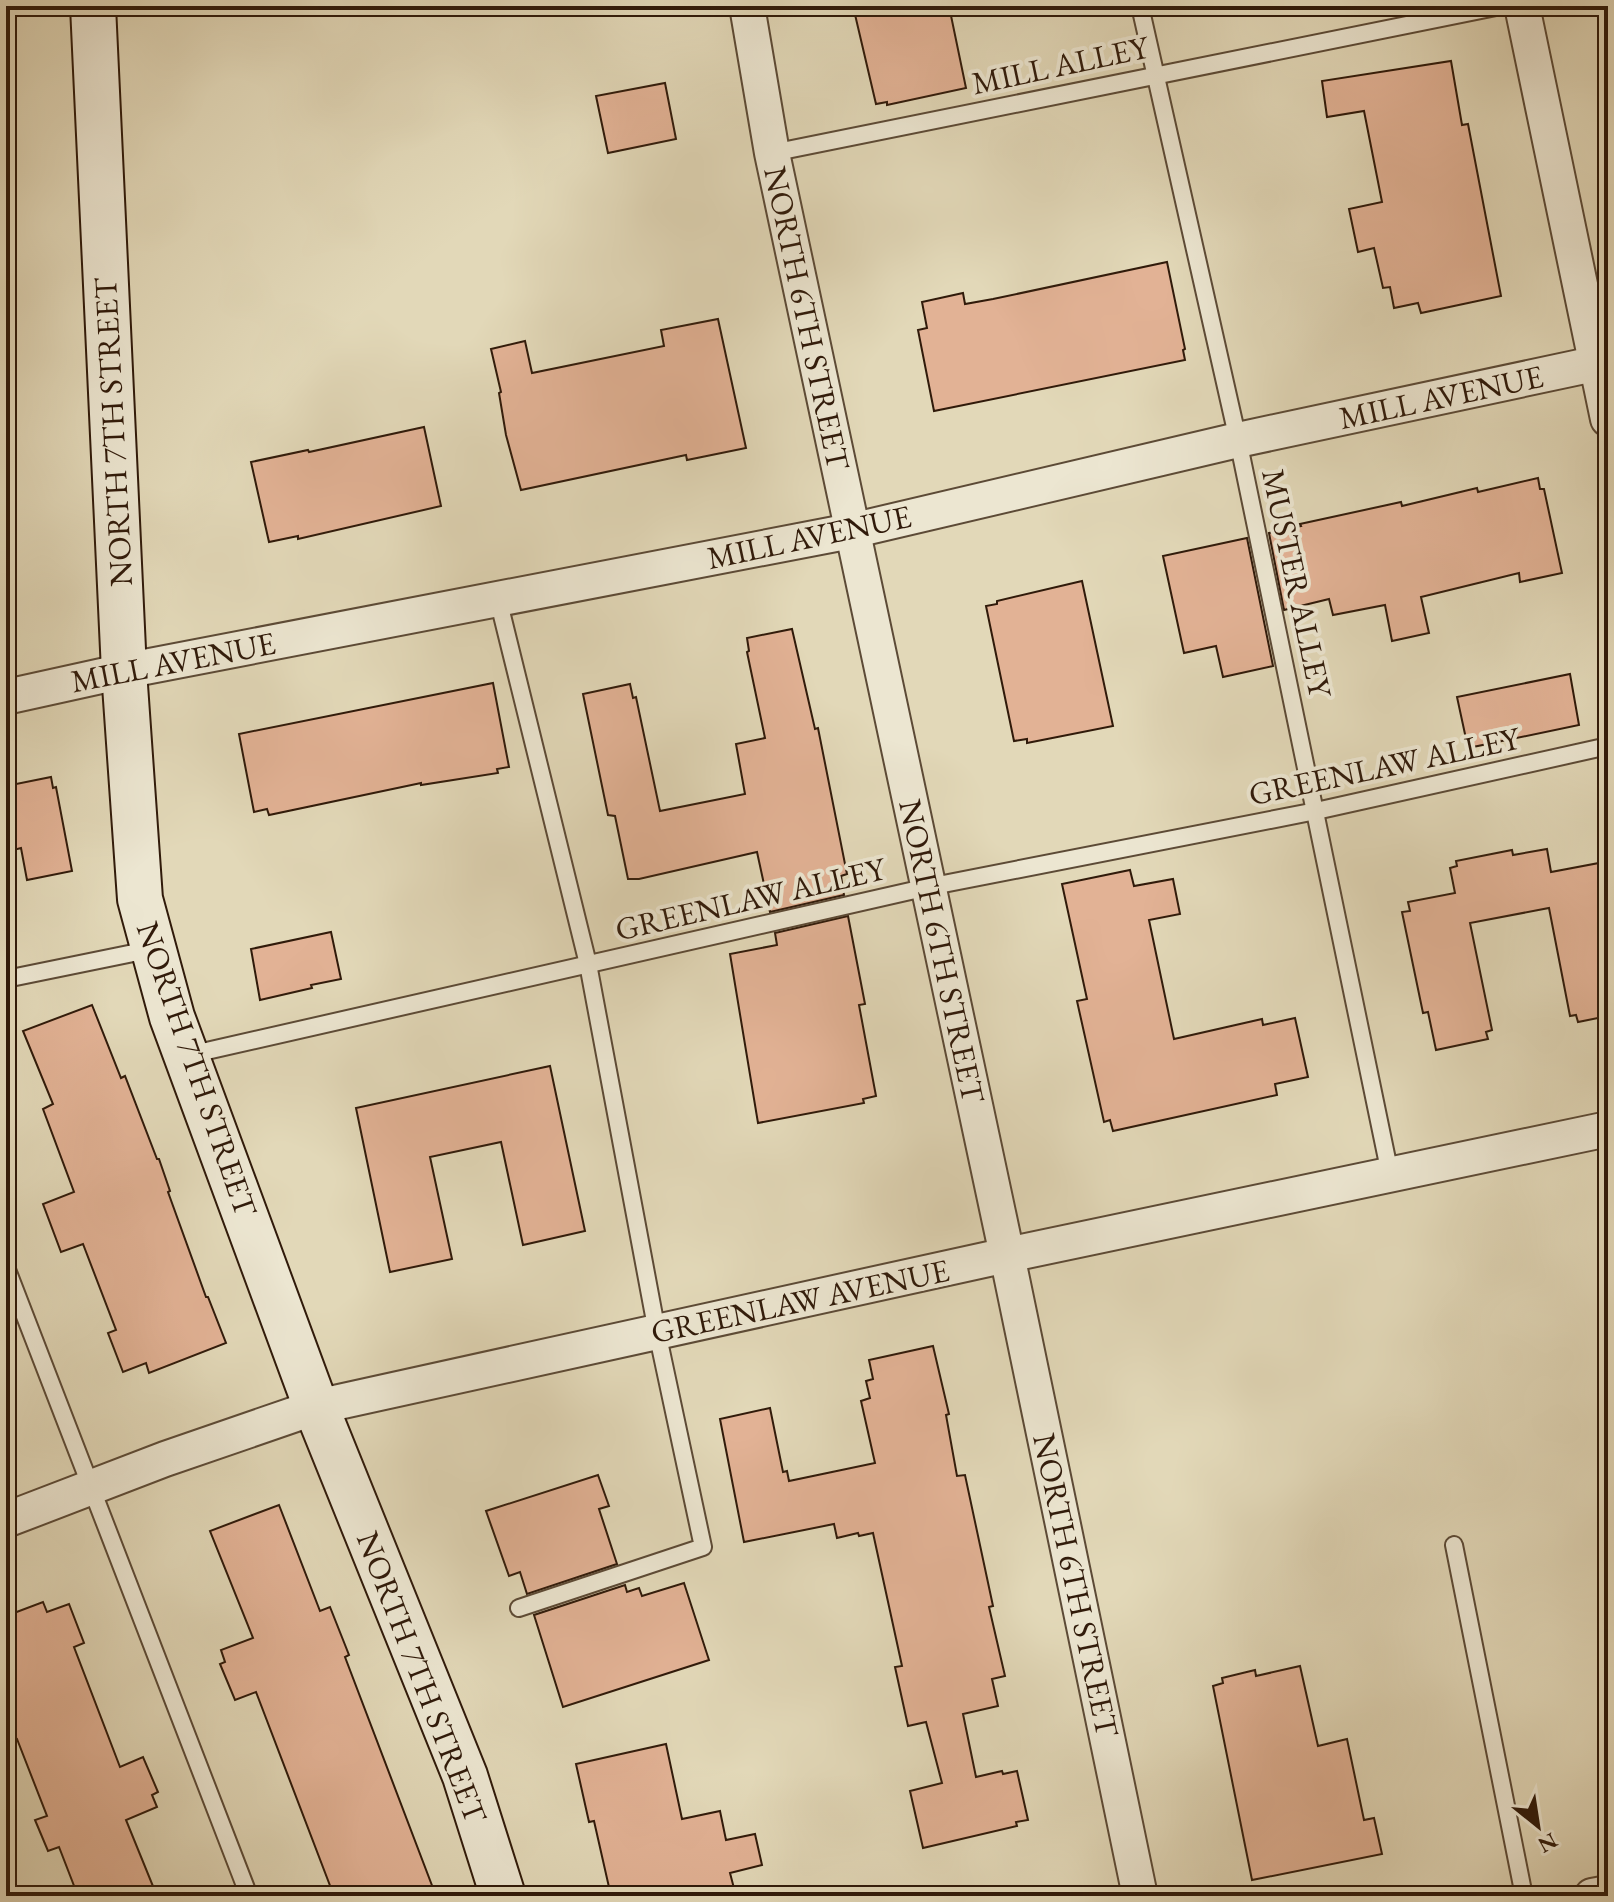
<svg xmlns="http://www.w3.org/2000/svg" width="1614" height="1902" font-family="'EB Garamond',serif">
<rect width="100%" height="100%" fill="#e2d8b8"/>
<filter id="stains"><feTurbulence type="fractalNoise" baseFrequency=".0025" numOctaves="4"/><feColorMatrix values="0 0 0 0 .2 0 0 0 0 .09 0 0 0 0 .02 0 0 0 .5 -.17"/></filter>
<radialGradient id="worn" r=".72"><stop offset=".6" stop-color="#630" stop-opacity="0"/><stop offset="1" stop-color="#630" stop-opacity=".3"/></radialGradient>
<g fill="#e2b295" stroke="#301a0a" stroke-width="2">
<path d="M853,6h96l17,82 -79,17v-3l-11,2z"/>
<path d="M1451,61l11,64 6,-1 33,172 -80,17 -3,-10 -24,5 -4,-21 -7,1 -9,-40 -16,4 -9,-43 33,-7 -18,-91 -37,6 -5,-36z"/>
<path d="M665,83l11,56 -68,14 -12,-57z"/>
<path d="M1167,262l18,87 -2,1 2,10 -251,51 -16,-81 9,-2 -5,-26 41,-9 2,11 28,-5z"/>
<path d="M718,319l28,129 -59,12 -1,-5 -165,35 -15,-55 -7,-42 2,-1 -10,-43 34,-8 7,32 132,-27 -3,-16z"/>
<path d="M424,427l17,79 -143,33v-3l-29,6 -18,-80 57,-12 1,2z"/>
<path d="M1538,478l2,11h4l18,84 -42,9 -1,-9 -98,24 8,36 -37,8 -7,-36 -52,10 -4,-16 -45,11 -15,-77 32,-7 -1,-2 101,-22 1,4 75,-18 1,4z"/>
<path d="M1247,538l26,128 -50,11 -7,-31 -32,7 -21,-97z"/>
<path d="M1082,581l31,145 -86,17v-4l-13,2 -28,-135 11,-2v-3z"/>
<path d="M792,629l23,100 3,-1 29,146 -6,2 3,19 -74,17 -13,-60 -118,27h-11l-13,-63 -7,-1 -25,-121 47,-10 3,14 3,-1 24,114 85,-17 -9,-50 29,-6 -18,-86 2,-1 -2,-13z"/>
<path d="M1570,674l9,51 -111,23 -11,-51z"/>
<path d="M493,683l16,84 -12,2 1,4 -77,12v-2l-152,32 -2,-6 -13,3 -15,-78z"/>
<path d="M51,777l2,11 3,-1 16,84 -45,9 -6,-32 -15,4v-66z"/>
<path d="M1547,849l4,23 48,-9 2,8 7,-2v147l-30,6 -2,-7 -6,1 -21,-108 -79,15 22,107 -6,2 2,7 -52,11 -8,-38 -5,1 -21,-101 8,-1 -2,-9 47,-9 -5,-25 7,-2 -1,-5 56,-11 1,5z"/>
<path d="M1130,870l4,16 39,-7 7,35 -31,6 25,119 88,-20 1,6 32,-7 13,59 -33,7 2,11 -164,36 -3,-11 -6,2 -27,-121 10,-2 -25,-115z"/>
<path d="M848,916l17,88 -6,1 17,91 -13,3 1,4 -106,20 -28,-169 47,-9 -2,-12z"/>
<path d="M331,932l10,47 -30,6 1,3 -52,12 -9,-51z"/>
<path d="M92,1005l29,73 4,-2 32,83h2l11,32 -2,1 38,105h2l18,46 -77,30 -3,-10 -23,9 -15,-39 8,-3 -33,-86 -22,8 -18,-48 31,-12 -31,-83 10,-5 -30,-73z"/>
<path d="M550,1066l35,165 -62,14 -22,-103 -71,15 22,102 -62,13 -34,-164z"/>
<path d="M933,1346l16,68 -3,1 11,61 8,-1 28,131 -4,1 16,69 -13,3 6,27 -35,8 13,63 26,-6 1,3 14,-3 11,49 -12,2 1,4 -94,22 -13,-57 32,-8 -16,-61 -18,4 -13,-59 7,-1 -29,-133 -14,3 -1,-3 -21,5 -3,-14 -90,18 -24,-123 50,-11 13,64 4,-1 2,10 86,-18 -14,-62 9,-3 -4,-17 7,-2 -4,-19z"/>
<path d="M598,1475l11,31 -10,3 18,55 -90,30 -7,-22 -11,4 -23,-65z"/>
<path d="M279,1505l41,106 10,-4 19,48 -4,2 91,239h-102l-78,-204 -21,8 -15,-36 5,-2 -4,-12 32,-12 -43,-107z"/>
<path d="M684,1583l25,77 -146,47 -29,-92 91,-30 2,7 12,-4 3,8z"/>
<path d="M43,1602l4,10 22,-8 15,39 -10,4 46,120 23,-10 15,35 -6,3 5,12 -31,13 31,76h-79l-19,-49 -11,4 -13,-31 12,-4 -30,-77 -11,5v-128z"/>
<path d="M1300,1666l18,80 29,-7 17,81 10,-2 8,36 -130,26 -39,-194 10,-3 -1,-5 33,-8 1,6z"/>
<path d="M666,1744l16,75 38,-8 6,29 29,-6 7,31 -32,8 6,23h-125l-17,-75 -5,1 -13,-58z"/>
</g>
<g fill="none" stroke-linecap="round" stroke-linejoin="round">
<defs>
<g id="lane">
<path d="M1140,6l98,434 152,734"/>
<path d="M772,153l729,-147"/>
<path d="M498,599l90,365 69,368 46,215 -184,61"/>
<path d="M6,979l147,-30"/>
<path d="M189,1055l739,-168 388,-76 292,-65"/>
<path d="M6,1267l243,629"/>
<path d="M1454,1545l70,351"/>
</g>
<g id="street">
<path d="M747,6l25,147 235,1102 133,641"/>
<path d="M1522,6l86,413"/>
<path d="M6,697l118,-26 727,-140 387,-91 370,-79"/>
<path d="M6,1520l159,-61 151,-52 691,-152 601,-126"/>
<path d="M1592,1896l16,-3"/>
</g>
<path id="secondary" d="M93,6l31,665 16,228 32,118 144,390 149,369 38,120"/>
</defs>
<use href="#lane" stroke="#5c4a36" stroke-width="20"/>
<use href="#street" stroke="#5c4a36" stroke-width="38"/>
<use href="#secondary" stroke="#301a0a" stroke-width="48"/>
<use href="#lane" stroke="#ece6d1" stroke-width="16"/>
<use href="#street" stroke="#ece6d1" stroke-width="34"/>
<use href="#secondary" stroke="#ece6d1" stroke-width="44"/>
</g>
<g text-anchor="middle" stroke-width="8" stroke-linejoin="round" paint-order="stroke">
<g font-size="32" fill="#301a0a" stroke="#ece6d1">
<text transform="translate(1060 65) rotate(-12)" y="11">MILL ALLEY</text>
<text transform="translate(807 318) rotate(78)" y="11">NORTH 6TH STREET</text>
<text transform="translate(1441 397) rotate(-12)" y="11">MILL AVENUE</text>
<text transform="translate(113 432) rotate(-93)" y="11">NORTH 7TH STREET</text>
<text transform="translate(809 537) rotate(-12)" y="11">MILL AVENUE</text>
<text transform="translate(1297 583) rotate(78)" y="11">MUSTER ALLEY</text>
<text transform="translate(173 662) rotate(-11)" y="11">MILL AVENUE</text>
<text transform="translate(1384 766) rotate(-12)" y="11">GREENLAW ALLEY</text>
<text transform="translate(750 899) rotate(-13)" y="11">GREENLAW ALLEY</text>
<text transform="translate(942 951) rotate(78)" y="11">NORTH 6TH STREET</text>
<text transform="translate(197 1069) rotate(71)" y="11">NORTH 7TH STREET</text>
<text transform="translate(800 1301) rotate(-12)" y="11">GREENLAW AVENUE</text>
<text transform="translate(1076 1585) rotate(78)" y="11">NORTH 6TH STREET</text>
<text transform="translate(422 1677) rotate(69)" y="11">NORTH 7TH STREET</text>
</g>
</g>
<rect width="1614" height="1902" fill="none" stroke="#e2d8b8" stroke-width="32"/>
<rect x="8" y="8" width="1598" height="1886" fill="none" stroke="#301a0a" stroke-width="4"/>
<rect x="16" y="16" width="1582" height="1870" fill="none" stroke="#301a0a" stroke-width="2"/>
<g transform="translate(1538 1826) rotate(150)" stroke="#ece6d1" stroke-width="6" paint-order="stroke">
<path d="M0-6L14 30L0 20L-14 30Z" fill="#301a0a"/>
<text y="-12" font-size="22" font-weight="bold" text-anchor="middle" fill="#301a0a">N</text>
</g>
<rect width="100%" height="100%" filter="url(#stains)"/>
<rect width="100%" height="100%" fill="url(#worn)"/>
</svg>
